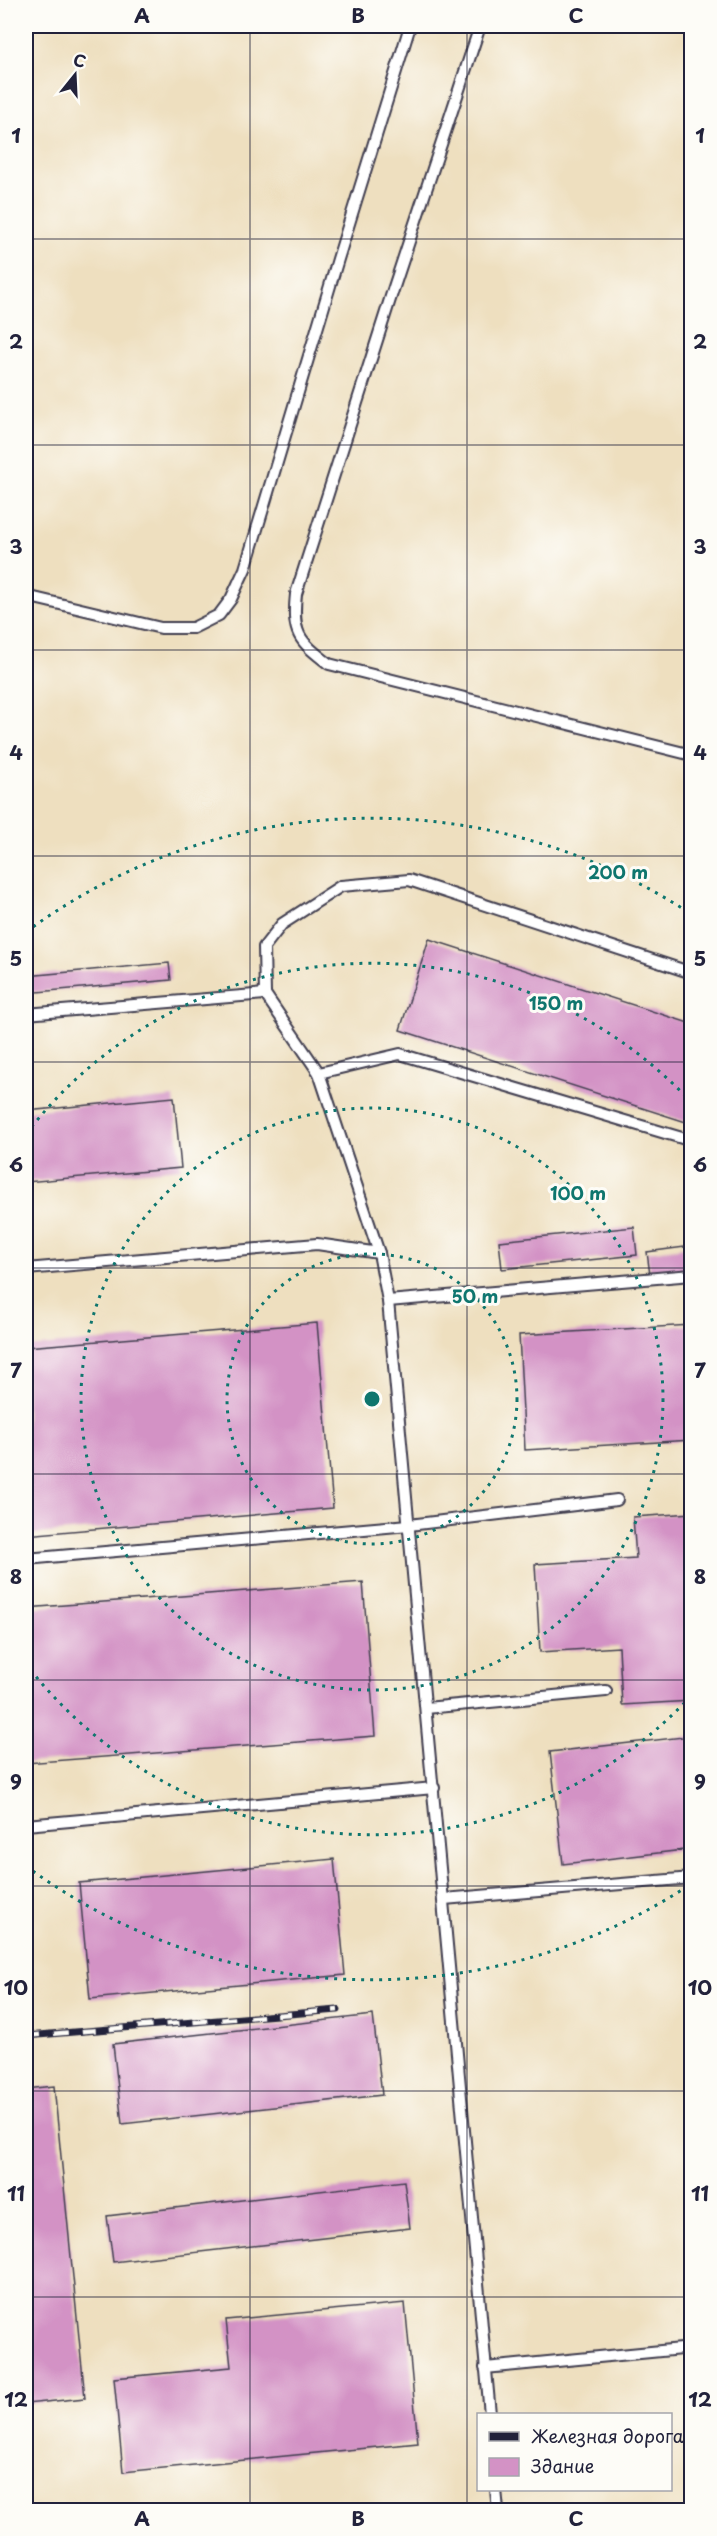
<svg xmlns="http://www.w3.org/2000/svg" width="717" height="2536" font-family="'Playpen Sans',sans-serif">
<rect width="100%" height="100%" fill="#fdfcf7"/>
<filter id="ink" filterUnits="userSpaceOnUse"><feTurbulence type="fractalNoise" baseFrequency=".0167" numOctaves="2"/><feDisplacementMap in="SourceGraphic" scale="12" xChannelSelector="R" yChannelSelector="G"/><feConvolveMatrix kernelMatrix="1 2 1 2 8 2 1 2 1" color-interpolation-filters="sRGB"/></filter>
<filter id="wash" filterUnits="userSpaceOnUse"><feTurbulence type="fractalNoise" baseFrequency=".008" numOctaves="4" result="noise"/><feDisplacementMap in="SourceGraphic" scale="24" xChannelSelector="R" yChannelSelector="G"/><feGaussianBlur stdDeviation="1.35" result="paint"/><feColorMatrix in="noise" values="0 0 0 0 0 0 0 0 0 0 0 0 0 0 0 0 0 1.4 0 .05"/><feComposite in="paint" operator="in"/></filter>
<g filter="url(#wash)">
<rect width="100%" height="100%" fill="#eedfbf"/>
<g id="blocks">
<g fill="#d392c5">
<path d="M429,939l263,85v100l-292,-94z"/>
<path d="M169,963l2,17 -145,13v-17z"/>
<path d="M174,1097l7,71 -155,14v-71z"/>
<path d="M634,1227l3,28 -135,14 -3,-28z"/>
<path d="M692,1246v23l-42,6 -3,-23z"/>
<path d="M317,1323l16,185 -307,27v-188z"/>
<path d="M692,1325v115l-167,10 -6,-115z"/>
<path d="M692,1513v188l-70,4 -3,-58 -79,5 -5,-88 101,-6 -3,-41z"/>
<path d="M363,1582l12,154 -349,27v-155z"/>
<path d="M692,1736v113l-129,15 -13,-112z"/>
<path d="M334,1859l11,116 -255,24 -11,-116z"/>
<path d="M373,2015l9,80 -260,29 -9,-80z"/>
<path d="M54,2086l31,312 -59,6v-315z"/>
<path d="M404,2181l6,47 -297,34 -6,-46z"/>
<path d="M405,2303l13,140 -295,29 -9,-94 117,-11 -5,-47z"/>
</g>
</g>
</g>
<g filter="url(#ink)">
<use href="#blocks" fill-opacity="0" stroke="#413e4f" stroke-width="1.5"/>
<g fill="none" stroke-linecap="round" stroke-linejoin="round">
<defs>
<g id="service">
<path d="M480,26l-87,264 -97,304c-4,40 2,46 33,70l363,91"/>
<path d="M26,596l135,32h32l26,-13 12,-16 14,-30 93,-310 72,-233"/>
<path d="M26,1014l239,-20"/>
<path d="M319,1073l81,-19 292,87"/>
<path d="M26,1269l291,-25 62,9"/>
<path d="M388,1301l304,-26"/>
<path d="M26,1559l383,-34 208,-25"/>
<path d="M426,1708l180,-17"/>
<path d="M26,1825l408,-37"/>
<path d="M444,1899l248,-21"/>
<path d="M485,2368l207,-20"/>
<path d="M490,2414l-102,-1113 -9,-48 -60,-180 -54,-79 -1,-47 18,-23 59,-38 68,-6 283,93"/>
<path d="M496,2490l2,20"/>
</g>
</defs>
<use href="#service" stroke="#413e4f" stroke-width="14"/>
<use href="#service" stroke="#fff" stroke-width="10"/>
<defs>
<path id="rail" d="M26,2036l312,-26"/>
</defs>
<use href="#rail" stroke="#22223b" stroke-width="7"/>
<use href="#rail" stroke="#fdfcf7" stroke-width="4.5" stroke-dasharray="14" stroke-linecap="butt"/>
</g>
</g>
<path fill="none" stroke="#22223b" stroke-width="1.5" stroke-opacity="0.55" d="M250,26v2484M467,26v2484M26,239h666M26,445h666M26,650h666M26,856h666M26,1062h666M26,1268h666M26,1474h666M26,1680h666M26,1886h666M26,2091h666M26,2297h666"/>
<g fill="none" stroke="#0f766e" stroke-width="3" stroke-dasharray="3 6">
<circle cx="372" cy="1399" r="145"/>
<circle cx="372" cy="1399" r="291"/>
<path d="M691 1696A436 436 0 0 1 26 1664M26 1134A436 436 0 0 1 691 1102"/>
<path d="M688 1886A581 581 0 0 1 26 1866M26 932A581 581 0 0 1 688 912"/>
</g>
<circle cx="372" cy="1399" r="9" fill="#0f766e" stroke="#fdfcf7" stroke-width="3"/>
<g font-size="18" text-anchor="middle" font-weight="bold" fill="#0f766e" stroke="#fdfcf7" stroke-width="6" stroke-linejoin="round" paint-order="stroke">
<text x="618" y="879">200 m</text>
<text x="556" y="1010">150 m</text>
<text x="578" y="1200">100 m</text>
<text x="475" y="1303">50 m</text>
</g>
<rect width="717" height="2536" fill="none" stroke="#fdfcf7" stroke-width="66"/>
<rect x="477" y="2413" width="195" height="78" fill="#fdfcf7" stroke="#a5a5ac" stroke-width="1.5"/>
<rect x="489" y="2432" width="30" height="9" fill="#22223b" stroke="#a5a5ac" stroke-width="1.5"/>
<text x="531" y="2443" font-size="18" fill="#22223b">Железная дорога</text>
<rect x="489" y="2458" width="30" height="18" fill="#d392c5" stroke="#a5a5ac" stroke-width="1.5"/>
<text x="531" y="2473" font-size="18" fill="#22223b">Здание</text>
<g transform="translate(75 75) rotate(18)" stroke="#fdfcf7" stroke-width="4.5" paint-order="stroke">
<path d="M0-4.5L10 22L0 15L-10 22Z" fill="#22223b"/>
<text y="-9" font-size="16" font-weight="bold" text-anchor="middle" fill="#22223b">С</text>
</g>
<rect x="33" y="33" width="651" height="2470" fill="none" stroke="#22223b" stroke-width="2"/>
<g font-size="20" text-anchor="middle" font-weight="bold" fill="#22223b">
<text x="142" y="23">A</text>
<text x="358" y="23">B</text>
<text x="576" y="23">C</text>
<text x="16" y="143">1</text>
<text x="700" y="143">1</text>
<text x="16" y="349">2</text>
<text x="700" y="349">2</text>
<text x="16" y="554">3</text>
<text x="700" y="554">3</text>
<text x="16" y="760">4</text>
<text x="700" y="760">4</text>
<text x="16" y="966">5</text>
<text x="700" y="966">5</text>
<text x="16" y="1172">6</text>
<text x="700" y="1172">6</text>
<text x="16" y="1378">7</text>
<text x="700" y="1378">7</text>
<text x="16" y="1584">8</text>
<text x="700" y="1584">8</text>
<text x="16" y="1789">9</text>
<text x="700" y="1789">9</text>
<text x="16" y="1995">10</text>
<text x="700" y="1995">10</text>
<text x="16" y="2201">11</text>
<text x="700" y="2201">11</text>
<text x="16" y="2407">12</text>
<text x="700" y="2407">12</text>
<text x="142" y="2526">A</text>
<text x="358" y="2526">B</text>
<text x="576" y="2526">C</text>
</g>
</svg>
